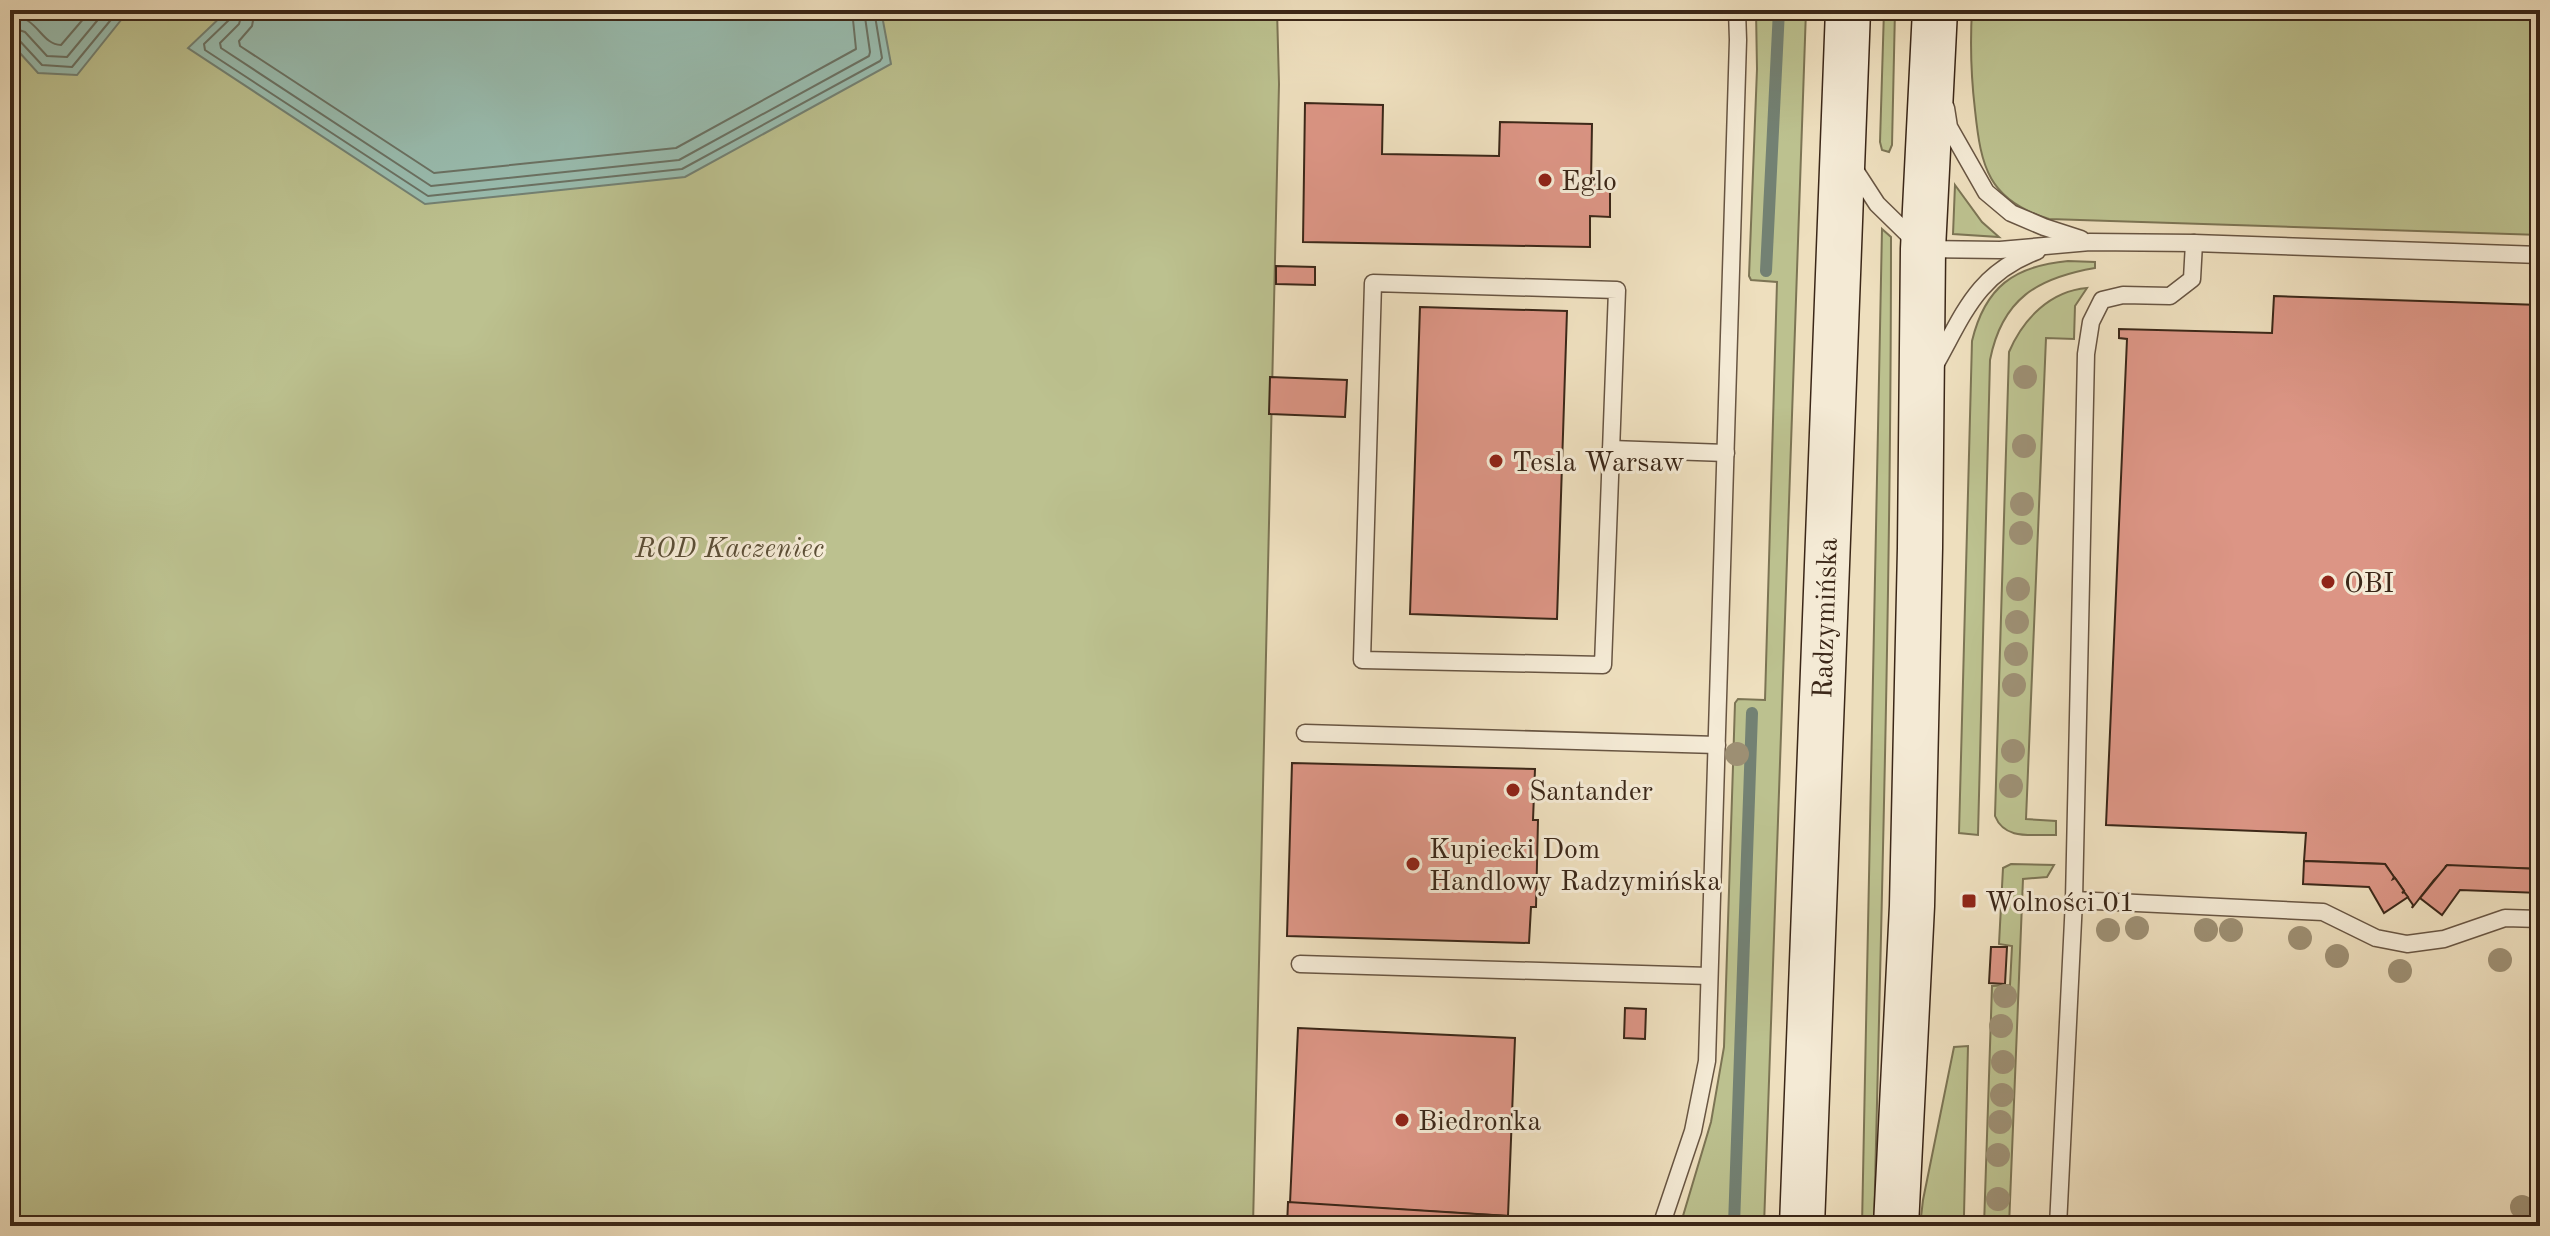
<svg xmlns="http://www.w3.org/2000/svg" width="2550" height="1236" font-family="'Old Standard TT',serif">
<rect width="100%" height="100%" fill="#eedfbe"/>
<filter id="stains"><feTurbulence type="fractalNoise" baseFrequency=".0025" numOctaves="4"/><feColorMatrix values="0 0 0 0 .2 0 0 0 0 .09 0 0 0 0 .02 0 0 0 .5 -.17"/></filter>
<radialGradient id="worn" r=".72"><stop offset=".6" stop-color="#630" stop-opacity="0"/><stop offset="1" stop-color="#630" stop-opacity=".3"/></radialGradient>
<g fill="#bcc18f" stroke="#7c7454" stroke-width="2">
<path d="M10,10h1267l2,74 -26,1142h-1243z"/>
<path d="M1756,10h50l-42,1216h-84l31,-104 13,-75 11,-344 3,-4 27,1 12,-418 -26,-2 -2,-4 8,-207z"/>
<path d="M1884,10h11l-3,135 -3,7 -7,-2 -2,-8z"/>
<path d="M1972,10h568v225l-491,-16c-61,-19 -68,-52 -74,-109 -4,-34 -5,-66 -3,-100z"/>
<path d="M1955,185l27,37 17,15 -46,-3z"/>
<path d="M1882,229l9,8c0,330 -9,660 -17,989h-12z"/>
<path d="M2068,261l27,1v6c-58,10 -93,31 -105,92l-12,475 -19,-2 13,-492c13,-54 42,-75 96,-80z"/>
<path d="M2087,288l-12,18 -1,33 -28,-1 -20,481 30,2v14c-23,-1 -51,6 -61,-19l14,-464c14,-33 41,-61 78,-64z"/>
<path d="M2011,864l43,1 -7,12 -24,2 -14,347h-25l8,-240 18,-1 2,-39 -13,-2 4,-76z"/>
<path d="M1968,1046l-4,169 -4,11h-40l3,-26 31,-153z"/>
</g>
<g fill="#99bdb0" stroke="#738173" stroke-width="2">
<path d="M10,10h119l-52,65 -39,-2 -28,-31z"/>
<path d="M228,10h653l10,54 -206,113 -260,27 -237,-156z"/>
</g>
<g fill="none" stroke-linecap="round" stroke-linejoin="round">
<g stroke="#6a7264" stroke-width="2">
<path d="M233,10l-2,8 -27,26 1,6 223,146 254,-27 198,-108 2,-3 -8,-48"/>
<path d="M243,10l-4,14 -19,19 1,5 210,138 248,-26 190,-104 1,-4 -6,-42"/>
<path d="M255,10l-3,16 -13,15 1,5 194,127 242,-25 180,-99 -4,-39"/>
<path d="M10,15c29,2 30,29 51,30l30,-35"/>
<path d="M10,27l15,5 22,24 20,1 39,-47"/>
<path d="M10,37l8,2 24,26 30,2 47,-57"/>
</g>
<g stroke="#738173" stroke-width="12">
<path d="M1766,271l13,-261"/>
<path d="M1734,1225l18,-512"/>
</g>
</g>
<g fill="#dc9585" stroke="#3b2718" stroke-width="2">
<path d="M1305,103l78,2 -1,49 117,2 1,-34 92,2 -1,60 19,1v32l-20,-1v31l-287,-5z"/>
<path d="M1276,266l39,1v18l-39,-1z"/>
<path d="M2274,296l266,9v564l-95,-3 2,1 -12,12 1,1h-2l-22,28 1,-3 -9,-13 -2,1 2,-2 -9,-13 -2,1 1,-2 -9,-13 -81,-3 2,-28 -200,-8 21,-486 -8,-1v-9l153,4z"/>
<path d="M1420,307l147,4 -10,308 -147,-5z"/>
<path d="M1270,377l77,3 -2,37 -76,-3z"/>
<path d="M1292,763l243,6 -2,51h5l-2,87h-5l-2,36 -242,-7z"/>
<path d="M2304,861l81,3 9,13 -1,2 2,-1 9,13 -2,2 2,-1 4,5 -24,16 -15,-26 -66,-3z"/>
<path d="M2447,865l93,4v24l-80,-3 -18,25 -22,-17z"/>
<path d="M1991,947h16l-2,37 -16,-1z"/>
<path d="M1625,1008l21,1 -1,30 -21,-1z"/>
<path d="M1298,1028l217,10 -7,178 -218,-13z"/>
<path d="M1288,1202l220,14 -1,10h-220z"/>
</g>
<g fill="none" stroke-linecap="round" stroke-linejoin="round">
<defs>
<g id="service">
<path d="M1946,108l3,19 37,65 25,21 33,14 37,12"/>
<path d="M1853,167l24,37 46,45 77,1 90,-8 104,1 346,12"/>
<path d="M1373,283l244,7 -14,375 -241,-5z"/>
<path d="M1934,367c30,-53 42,-93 103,-116"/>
<path d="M1611,449l115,4"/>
<path d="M1305,733l412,12"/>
<path d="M2074,900l249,12 53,26 31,6 37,-5 61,-21 35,1"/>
<path d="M1300,964l409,12"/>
<path d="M1661,1226l32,-95 14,-70 31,-1021 -1,-30"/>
<path d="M2058,1226l16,-326 12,-546 5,-32 11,-22 21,-5 47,1 22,-17 2,-36"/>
</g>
<g id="secondary">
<path d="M1802,1226l46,-1216"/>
<path d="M1896,1226l16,-320 8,-358 3,-299 12,-239"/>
</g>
</defs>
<use href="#service" stroke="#685542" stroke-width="19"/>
<use href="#secondary" stroke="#3b2718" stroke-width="47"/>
<use href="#service" stroke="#f4ead5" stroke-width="16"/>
<use href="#secondary" stroke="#f4ead5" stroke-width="44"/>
</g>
<g fill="#9d8f73">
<circle cx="2025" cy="377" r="12"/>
<circle cx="2024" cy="446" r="12"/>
<circle cx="2022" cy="504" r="12"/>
<circle cx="2021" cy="533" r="12"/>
<circle cx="2018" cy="589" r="12"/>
<circle cx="2017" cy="622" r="12"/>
<circle cx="2016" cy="654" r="12"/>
<circle cx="2014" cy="685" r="12"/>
<circle cx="2013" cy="751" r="12"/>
<circle cx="1737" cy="754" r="12"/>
<circle cx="2011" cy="786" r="12"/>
<circle cx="2137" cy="928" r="12"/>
<circle cx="2108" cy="930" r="12"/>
<circle cx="2206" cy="930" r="12"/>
<circle cx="2231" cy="930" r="12"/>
<circle cx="2300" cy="938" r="12"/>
<circle cx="2337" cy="956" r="12"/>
<circle cx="2500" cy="960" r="12"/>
<circle cx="2400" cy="971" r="12"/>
<circle cx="2005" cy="996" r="12"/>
<circle cx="2001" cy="1026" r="12"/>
<circle cx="2003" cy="1062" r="12"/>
<circle cx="2002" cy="1095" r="12"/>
<circle cx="2000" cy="1122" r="12"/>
<circle cx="1998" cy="1155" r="12"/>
<circle cx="1998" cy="1199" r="12"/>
<circle cx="2522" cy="1207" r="12"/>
</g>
<g fill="#8f2418" stroke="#f4ead5" stroke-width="3">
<circle cx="1545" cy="180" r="8"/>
<circle cx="1496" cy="461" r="8"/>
<circle cx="2328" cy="582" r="8"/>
<circle cx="1513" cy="790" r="8"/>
<circle cx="1413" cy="864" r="8"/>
<rect x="1961" y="893" width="16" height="16" rx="4"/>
<circle cx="1402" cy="1120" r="8"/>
</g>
<g text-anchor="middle" stroke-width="6" stroke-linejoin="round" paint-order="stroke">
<g font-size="28" fill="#3b2718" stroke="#f4ead5" text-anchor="start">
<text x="1561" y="190">Eglo</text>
<text x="1512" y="471">Tesla Warsaw</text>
<text x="2344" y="592">OBI</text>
<text x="1529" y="800">Santander</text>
<text x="1429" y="858">Kupiecki Dom<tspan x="1429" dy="32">Handlowy Radzymińska</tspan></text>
<text x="1985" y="911">Wolności 01</text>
<text x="1418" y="1130">Biedronka</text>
</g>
<g font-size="28" font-style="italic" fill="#5b4e36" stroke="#f4ead5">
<text x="730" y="557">ROD Kaczeniec</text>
</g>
<g font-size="28" fill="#3b2718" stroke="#f4ead5">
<text transform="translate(1824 618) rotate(-88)" y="10">Radzymińska</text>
</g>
</g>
<rect width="2550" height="1236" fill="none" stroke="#eedfbe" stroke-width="40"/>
<rect x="12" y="12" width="2526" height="1212" fill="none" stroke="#3b2718" stroke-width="4"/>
<rect x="20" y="20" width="2510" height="1196" fill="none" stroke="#3b2718" stroke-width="2"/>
<rect width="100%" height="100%" filter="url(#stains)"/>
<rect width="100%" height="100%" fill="url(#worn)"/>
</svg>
